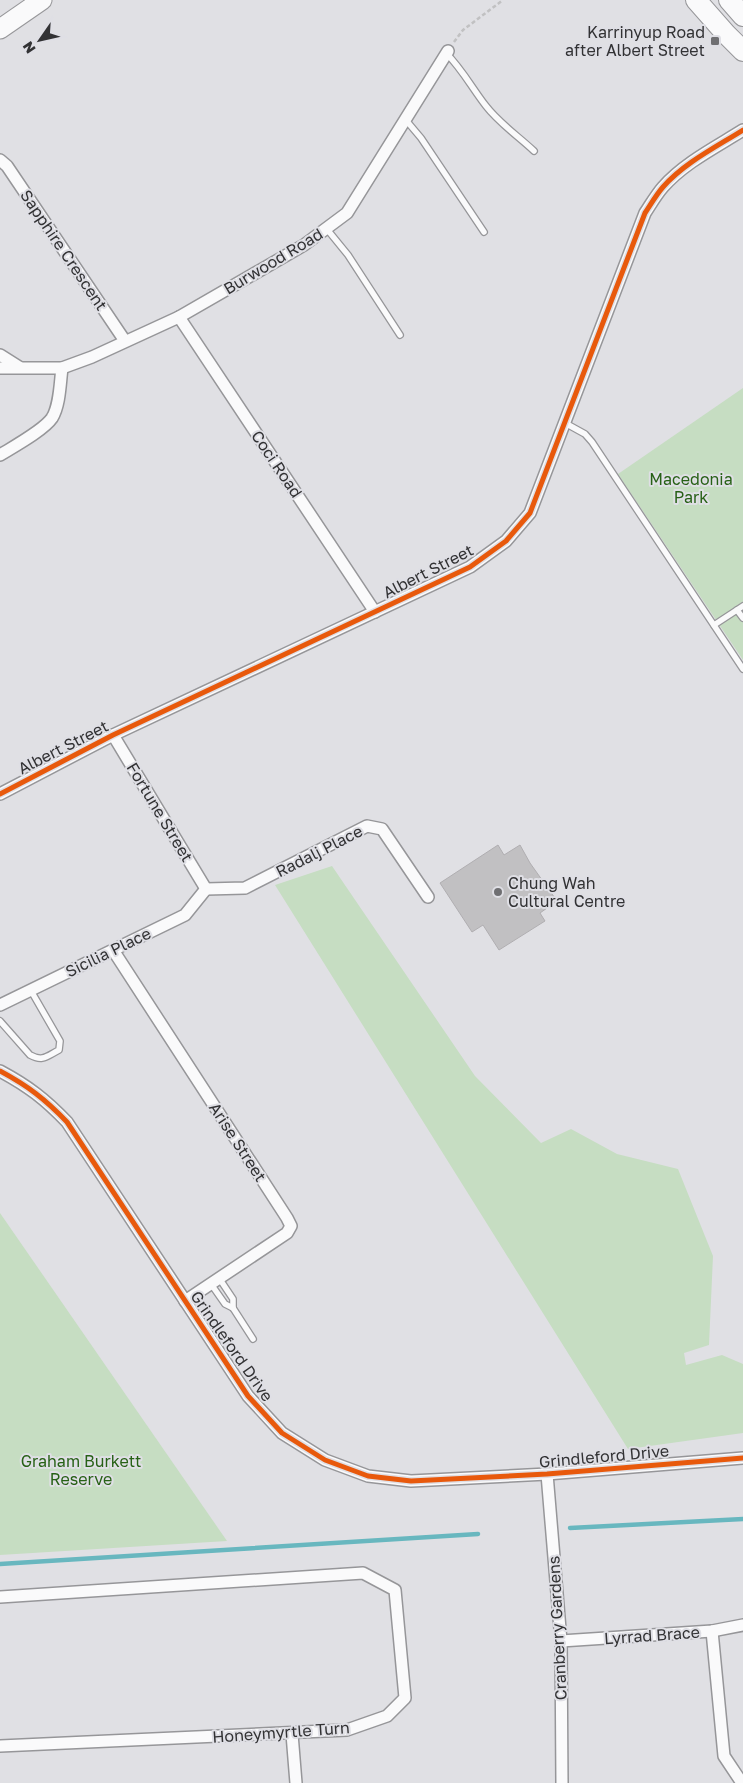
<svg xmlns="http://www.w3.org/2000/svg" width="743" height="1783" font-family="'Golos Text',sans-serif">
<rect width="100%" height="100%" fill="#e0e0e4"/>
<g fill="#c6ddc2">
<path d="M743,388v272l-125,-186z"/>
<path d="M332,866l143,210 66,67 30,-14 46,25 61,15 35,87 -4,89 -25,8 2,12 36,-10 21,9v69l-115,16 -353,-564z"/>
<path d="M0,1213l227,328 -227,14z"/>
</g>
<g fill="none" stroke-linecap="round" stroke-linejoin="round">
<g stroke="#68b7bf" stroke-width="4.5">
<path d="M570,1528l173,-9"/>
<path d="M0,1564l478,-30"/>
</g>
</g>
<path fill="#c1c0c2" stroke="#b0aeb1" d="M498,845l6,10 16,-10 10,18 27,38 -17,12 5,8 -46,29 -16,-25 -11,7 -32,-49z"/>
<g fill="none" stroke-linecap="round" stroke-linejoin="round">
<defs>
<g id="service">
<path d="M446,53c16,16 26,35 40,53 13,17 32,30 48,45"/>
<path d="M405,119l16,19 63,94"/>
<path d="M326,228l22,27 52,80"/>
<path d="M565,423l20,11 7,8 151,227"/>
<path d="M737,610l6,8"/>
<path d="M714,625l29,-19"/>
<path d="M0,1021l30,34c13,7 17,1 29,-5l1,-9 -30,-52"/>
<path d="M219,1278l14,21v9"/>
<path d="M211,1284l14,20 8,4 20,31"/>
</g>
<g id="minor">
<path d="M0,160l7,6 118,175"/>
<path d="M179,317l196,295"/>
<path d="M0,355l19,12"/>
<path d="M0,368h62l30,-11 87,-40 125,-72 43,-32 101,-162"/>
<path d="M0,455c13,-8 44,-25 52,-37 8,-13 8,-35 10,-50"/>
<path d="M113,735l93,154"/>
<path d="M0,794l113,-59 357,-168 36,-26 24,-28 115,-300c6,-9 11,-18 18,-26 21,-24 53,-40 80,-57"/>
<path d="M206,889l39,-1 122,-62 15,3 46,68"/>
<path d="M113,950l174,268 4,8 -4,7 -102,68"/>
<path d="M0,1005l185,-90 21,-26"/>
<path d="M0,1071c28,15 45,28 67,51l181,274 34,37 43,27 43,16 43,5 136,-7 196,-16"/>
<path d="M547,1474l14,167 1,142"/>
<path d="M0,1597l363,-24 32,17 10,108 -18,18 -40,14 -347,16"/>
<path d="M712,1631l12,125 18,27"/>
<path d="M561,1641l151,-10 31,-6"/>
<path d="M292,1734l4,49"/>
</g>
<path id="primary" d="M0,29l42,-29"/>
<g id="trunk">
<path d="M696,0l30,34 17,17"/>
<path d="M729,0l14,16"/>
</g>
</defs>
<use href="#service" stroke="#969699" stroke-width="8"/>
<use href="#minor" stroke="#969699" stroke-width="14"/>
<use href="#primary" stroke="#969699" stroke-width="21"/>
<use href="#trunk" stroke="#969699" stroke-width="22"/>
<path stroke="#c1c1c2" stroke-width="2.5" stroke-dasharray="4 2.5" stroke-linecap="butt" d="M454,42l9,-12 40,-30"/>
<use href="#service" stroke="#fafafb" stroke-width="5.5"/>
<use href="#minor" stroke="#fafafb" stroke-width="11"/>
<use href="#primary" stroke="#fafafb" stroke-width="19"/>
<use href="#trunk" stroke="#fafafb" stroke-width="20"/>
<defs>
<g id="cycleway">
<path d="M0,794l113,-59 357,-168 36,-26 24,-28 115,-300c6,-9 11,-18 18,-26 21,-24 53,-40 80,-57"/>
<path d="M0,1071c28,15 45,28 67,51l181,274 34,37 43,27 43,16 43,5 136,-7 196,-16"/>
</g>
</defs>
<use href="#cycleway" stroke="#dfdfe5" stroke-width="8"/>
<use href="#cycleway" stroke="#e8590c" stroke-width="5"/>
</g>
<g fill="#6f6f72" stroke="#dfdfe5" stroke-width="2">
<rect x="710" y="36" width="10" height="10" rx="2.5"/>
<circle cx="498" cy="892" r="5"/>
</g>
<g text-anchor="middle" stroke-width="4" stroke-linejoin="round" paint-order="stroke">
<g font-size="16" fill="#323234" stroke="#dfdfe5" text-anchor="end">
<text x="705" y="38">Karrinyup Road<tspan x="705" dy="18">after Albert Street</tspan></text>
<text x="508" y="889" text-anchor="start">Chung Wah<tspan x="508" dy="18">Cultural Centre</tspan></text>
</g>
<g font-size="16" fill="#323234" stroke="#dfdfe5">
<text transform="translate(64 250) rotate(56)" y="6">Sapphire Crescent</text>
<text transform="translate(273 261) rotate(-31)" y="6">Burwood Road</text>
<text transform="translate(277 464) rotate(56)" y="6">Coci Road</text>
<text transform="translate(428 571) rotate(-27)" y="6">Albert Street</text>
<text transform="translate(63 747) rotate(-27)" y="6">Albert Street</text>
<text transform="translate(160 812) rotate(59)" y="6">Fortune Street</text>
<text transform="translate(319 851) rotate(-27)" y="6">Radalj Place</text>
<text transform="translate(108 952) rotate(-26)" y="6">Sicilia Place</text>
<text transform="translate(238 1142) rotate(57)" y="6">Arise Street</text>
<text transform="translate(232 1346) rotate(55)" y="6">Grindleford Drive</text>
<text transform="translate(604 1456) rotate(-5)" y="6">Grindleford Drive</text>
<text transform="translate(557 1628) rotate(-93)" y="6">Cranberry Gardens</text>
<text transform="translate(652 1635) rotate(-4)" y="6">Lyrrad Brace</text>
<text transform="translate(281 1732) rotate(-4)" y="6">Honeymyrtle Turn</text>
</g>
<g font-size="16" fill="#276116" stroke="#dfdfe5">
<text x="691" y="485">Macedonia<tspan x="691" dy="18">Park</tspan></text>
<text x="81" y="1467">Graham Burkett<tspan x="81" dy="18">Reserve</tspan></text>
</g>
</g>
<g transform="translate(40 40) rotate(236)" stroke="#dfdfe5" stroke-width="4" paint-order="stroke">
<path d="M0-4L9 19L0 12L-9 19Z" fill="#323234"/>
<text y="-8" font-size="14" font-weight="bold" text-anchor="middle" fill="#323234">N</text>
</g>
</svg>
